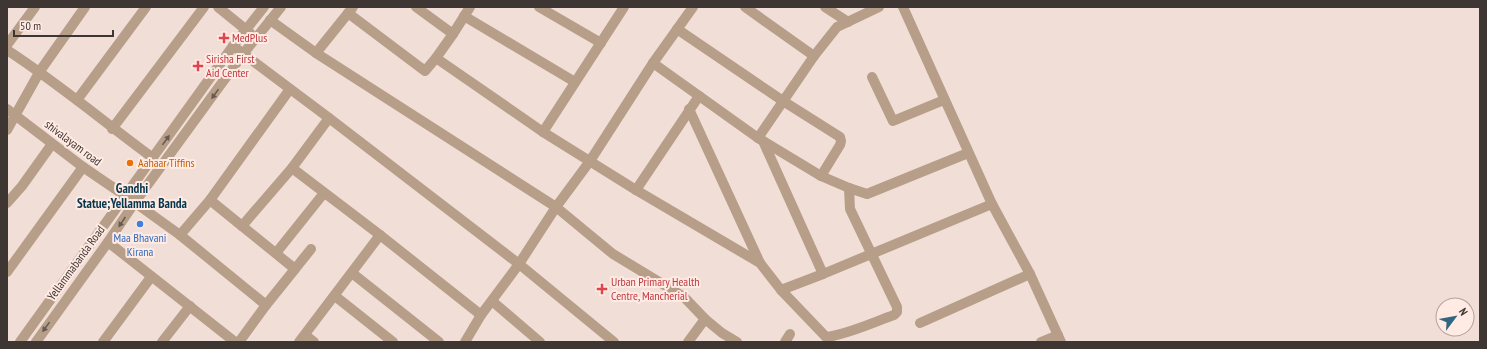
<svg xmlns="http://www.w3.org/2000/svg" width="1487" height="349" font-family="'PT Sans Narrow',sans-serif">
<rect width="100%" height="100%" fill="#f1ded6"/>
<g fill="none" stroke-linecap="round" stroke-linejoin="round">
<g stroke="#b79e89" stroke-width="10">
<path d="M218,7l32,26"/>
<path d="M416,7l37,27 17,-27"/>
<path d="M539,7l62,36"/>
<path d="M745,7l69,49"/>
<path d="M825,7l23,15"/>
<path d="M348,13l77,58 11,-13 17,-24"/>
<path d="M464,16l111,66"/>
<path d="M270,20l46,33 240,154 57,47 71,43 21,22 17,14 15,9"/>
<path d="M677,29l106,72 57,36 1,4 -1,4 -19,31 -63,-38"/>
<path d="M7,45l28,-38"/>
<path d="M233,46l96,72 190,146 -38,51 -16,27"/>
<path d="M7,50c51,33 97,72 146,108"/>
<path d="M316,53l37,-46"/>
<path d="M436,58l107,74 93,58 124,73 21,27 45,47c20,-2 48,-15 68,-22l3,-3v-5l-47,-98 -1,-21"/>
<path d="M653,63l105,75 56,-82 23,-29 42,-20"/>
<path d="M872,77l21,44 51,-21"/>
<path d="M77,100l69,-93"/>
<path d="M7,109l76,58 47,32 50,36"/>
<path d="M689,109l71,154"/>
<path d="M112,129l92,-122"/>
<path d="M7,130l33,-59 45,-64"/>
<path d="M543,132l81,-125"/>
<path d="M763,141l60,133"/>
<path d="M292,168l88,67 101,80"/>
<path d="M821,176l28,12 18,6 101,-41"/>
<path d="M636,190l63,-94"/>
<path d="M210,200l32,26"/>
<path d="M7,203l15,-17 30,-42"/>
<path d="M992,204l38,70 31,68"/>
<path d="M108,242l127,100"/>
<path d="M276,253l48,-60"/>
<path d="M295,269l16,-20"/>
<path d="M7,272l76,-105"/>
<path d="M352,273l87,69"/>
<path d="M781,290l42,-16 169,-70 -89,-197"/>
<path d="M335,296l58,46"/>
<path d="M492,301l48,41"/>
<path d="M266,305l29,-36 -53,-43 50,-58 37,-50"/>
<path d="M920,323l110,-49"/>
<path d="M305,335l9,7"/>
<path d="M20,342l213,-296 31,-39"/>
<path d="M36,342l72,-100 27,-40 108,-148 38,-47"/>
<path d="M103,342l48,-65"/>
<path d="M162,342l28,-36"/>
<path d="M239,342l27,-37 -86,-70 30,-35 80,-111"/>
<path d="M299,342l81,-107"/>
<path d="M614,342l-95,-78 37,-57 34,-46 63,-98 40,-56"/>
<path d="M688,342l17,-23"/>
<path d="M785,342l5,-8"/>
<path d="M1041,342l17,-7"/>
</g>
</g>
<defs><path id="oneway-solid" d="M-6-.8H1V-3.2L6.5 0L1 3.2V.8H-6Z"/></defs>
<g fill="#685a51">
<use href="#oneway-solid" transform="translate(215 94) rotate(126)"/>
<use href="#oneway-solid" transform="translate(166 140) rotate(-54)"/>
<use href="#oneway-solid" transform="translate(122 222) rotate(124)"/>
<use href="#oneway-solid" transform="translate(46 327) rotate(126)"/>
</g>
<g fill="#e0444e" stroke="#ffebe3" stroke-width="1.5">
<path d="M222 32h4v4h4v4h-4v4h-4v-4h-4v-4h4z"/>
<path d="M196 60h4v4h4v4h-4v4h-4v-4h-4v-4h4z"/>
<path d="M600 283h4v4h4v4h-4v4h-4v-4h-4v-4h4z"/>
</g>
<circle fill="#e8710a" stroke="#ffebe3" stroke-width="1.5" cx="130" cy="163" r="4"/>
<circle fill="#3f7fe0" stroke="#ffebe3" stroke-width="1.5" cx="140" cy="224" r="4"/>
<g text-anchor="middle" stroke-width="4" stroke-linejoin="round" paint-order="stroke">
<g font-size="12" fill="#be3a42" stroke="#ffebe3" text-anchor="start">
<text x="232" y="42">MedPlus</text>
<text x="206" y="63">Sirisha First<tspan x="206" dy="14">Aid Center</tspan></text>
<text x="611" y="286">Urban Primary Health<tspan x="611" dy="14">Centre, Mancherial</tspan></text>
</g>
<g font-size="12" fill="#3e3633" stroke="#ffebe3">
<text transform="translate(73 143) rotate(37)" y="4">shivalayam road</text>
<text transform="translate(76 263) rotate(-54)" y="4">Yellammabanda Road</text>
</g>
<g font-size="12" fill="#c56008" stroke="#ffebe3" text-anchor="start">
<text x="138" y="167">Aahaar Tiffins</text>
</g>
<g font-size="12" fill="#366cbe" stroke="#ffebe3">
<text x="140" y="242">Maa Bhavani<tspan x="140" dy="14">Kirana</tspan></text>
</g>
<g font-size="13" font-weight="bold" fill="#08364c" stroke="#ffebe3">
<text x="132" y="193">Gandhi<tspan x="132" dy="15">Statue;Yellamma Banda</tspan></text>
</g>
</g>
<rect width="1487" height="349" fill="none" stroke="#3e3633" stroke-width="16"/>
<g transform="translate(1455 317) rotate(58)"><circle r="19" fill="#ffebe3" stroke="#b2a39d"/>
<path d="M0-3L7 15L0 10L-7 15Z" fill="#316682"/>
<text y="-6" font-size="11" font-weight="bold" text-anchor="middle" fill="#3e3633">N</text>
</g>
<path d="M14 30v6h99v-6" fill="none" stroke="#3e3633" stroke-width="2"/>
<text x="20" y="30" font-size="12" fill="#3e3633" stroke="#ffebe3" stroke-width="3" paint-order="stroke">50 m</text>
</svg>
